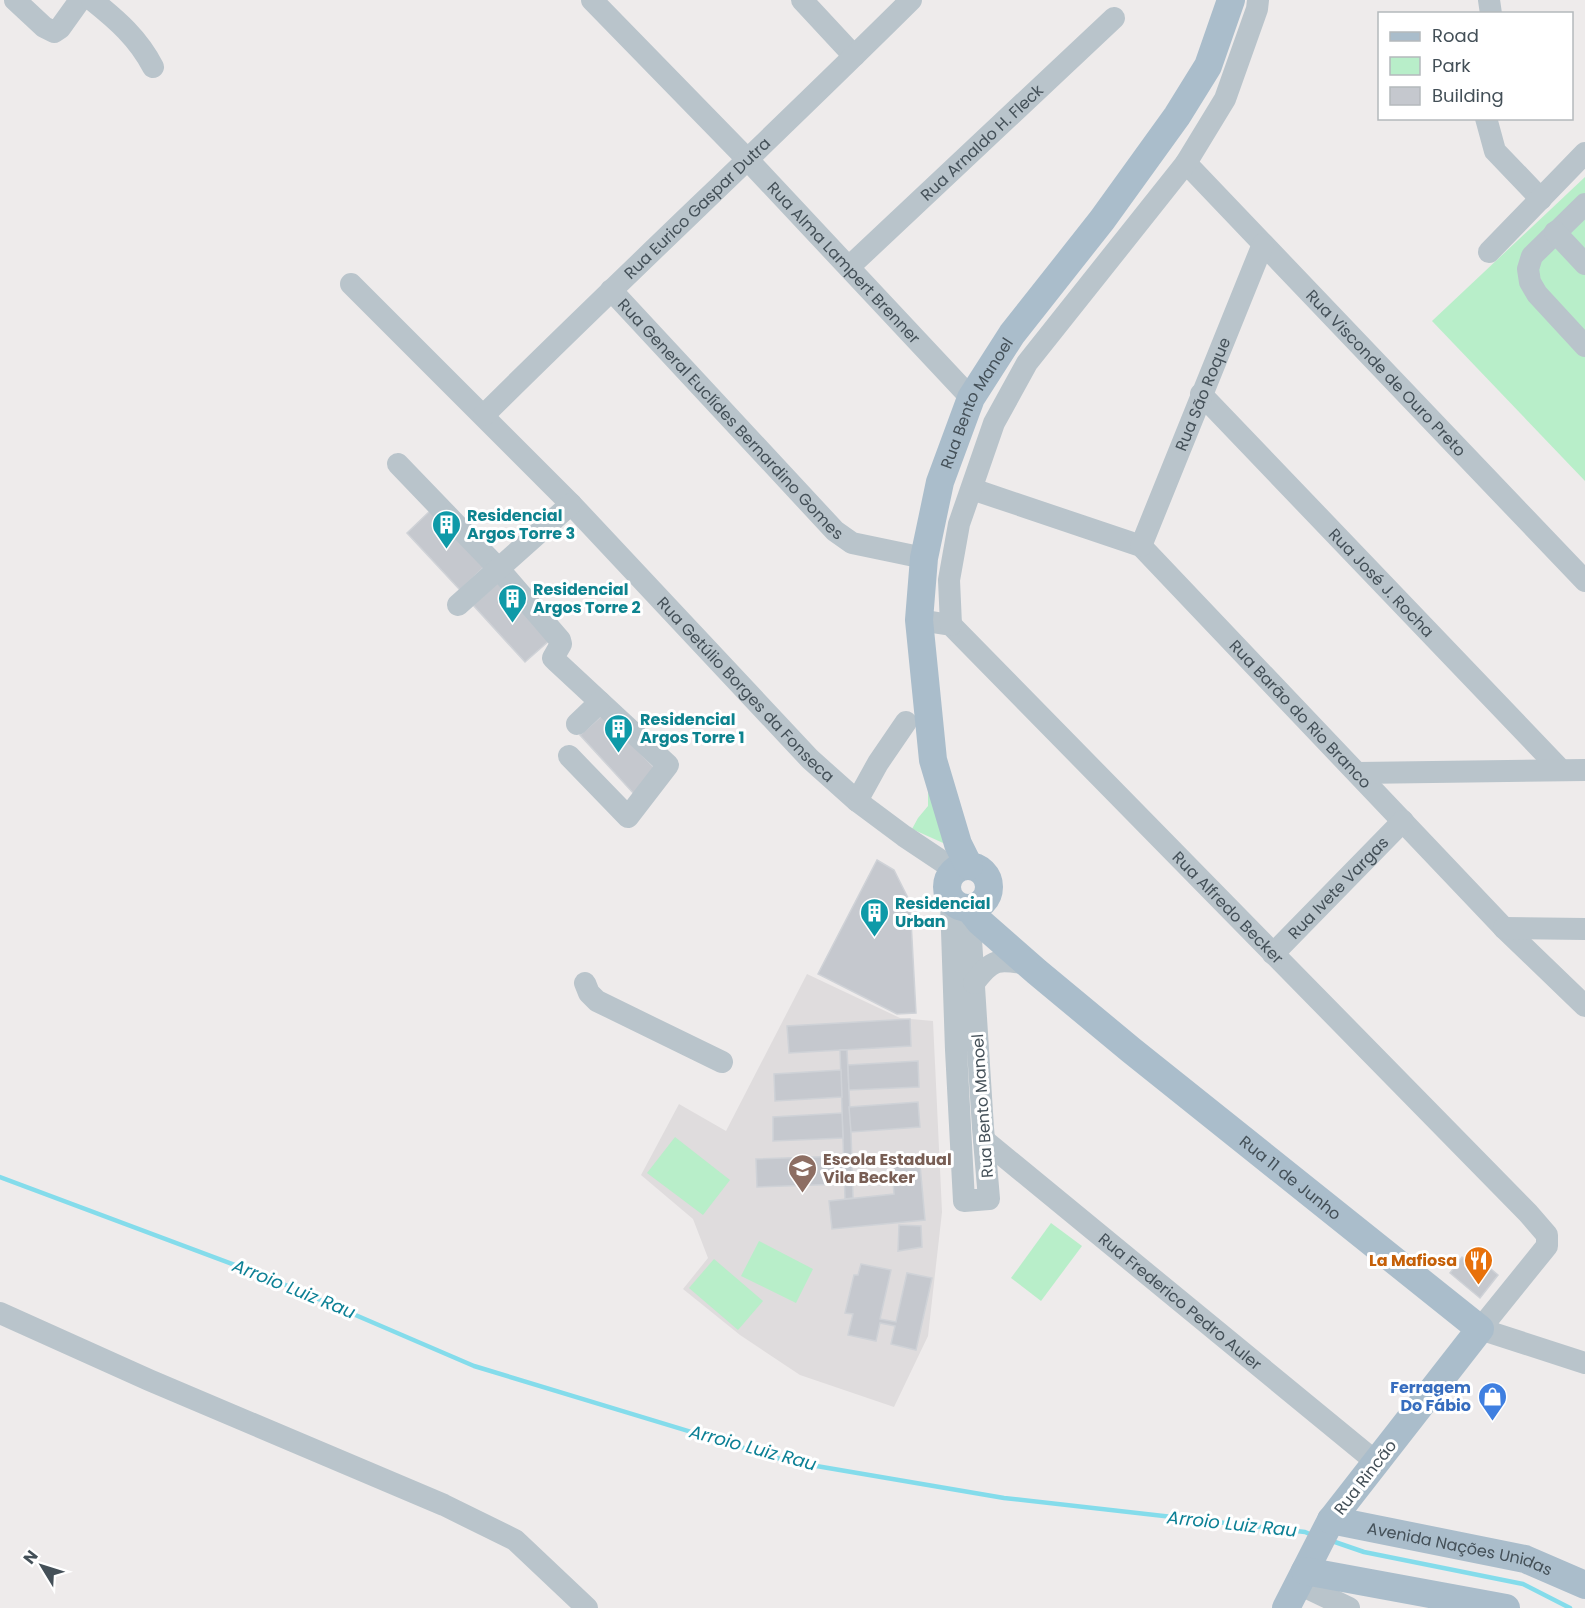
<svg xmlns="http://www.w3.org/2000/svg" width="1585" height="1608" font-family="Poppins,sans-serif">
<rect width="100%" height="100%" fill="#eeebeb"/>
<path fill="#dfdcdd" d="M807,974l93,44 33,3 9,191 -14,124 -34,71 -94,-32 -60,-40 -57,-46 25,-31 -15,-39 -52,-44 38,-71 47,27z"/>
<g fill="#b8eec9">
<path d="M1585,177v304l-153,-160z"/>
<path d="M928,778l24,69 -40,-18 6,-11 10,-12z"/>
<path d="M675,1137l55,43 -27,35 -56,-42z"/>
<path d="M1051,1223l31,23 -41,55 -30,-23z"/>
<path d="M759,1241l54,28 -17,34 -55,-27z"/>
<path d="M714,1259l49,42 -25,29 -49,-42z"/>
</g>
<g fill="none" stroke-linecap="round" stroke-linejoin="round">
<g stroke="#84dceb" stroke-width="4.5">
<path d="M0,1177l267,100 207,89 313,95 217,37 301,34 7,3"/>
<path d="M1332,1541l32,11 159,32 47,24"/>
</g>
</g>
<g fill="#c5c8ce" stroke="#cfd2d7" stroke-width="1.5">
<path d="M431,510l53,57 -24,23 -53,-57z"/>
<path d="M500,580l50,60 -25,22 -52,-57z"/>
<path d="M604,714l54,58 -23,23 -55,-60z"/>
<path d="M877,860l17,10 16,32 6,111 -19,1 -79,-40z"/>
<path d="M910,1019l1,27 -122,7 -2,-27z"/>
<path d="M840,1050h7l4,82 2,66 -8,1z"/>
<path d="M918,1061l1,26 -70,3 -1,-25z"/>
<path d="M841,1070l1,27 -67,4 -1,-27z"/>
<path d="M918,1102l2,25 -69,5 -2,-25z"/>
<path d="M842,1113l1,25 -70,3v-24z"/>
<path d="M919,1154l6,66 -93,9 -3,-28 65,-7 -3,-37z"/>
<path d="M843,1156l1,28 -87,3 -1,-28z"/>
<path d="M899,1225l22,1 1,21 -24,4z"/>
<path d="M1462,1257l17,14 6,-7 13,11 -18,23 -30,-25z"/>
<path d="M861,1264l30,6 -11,49 16,3 11,-49 25,5 -16,72 -25,-6 4,-18 -15,-3 -4,18 -28,-6 5,-21 -8,-1 9,-38h4z"/>
</g>
<g fill="none" stroke-linecap="round" stroke-linejoin="round">
<g stroke="#b9c4cb" stroke-width="22">
<path d="M15,0l29,27 10,5 6,-4 20,-28"/>
<path d="M92,0c25,20 46,38 61,67"/>
<path id="s1" d="M592,0l156,160 223,238"/>
<path d="M802,0l52,56"/>
<path d="M1489,0l2,14"/>
<path d="M1486,118l9,33 46,48"/>
<path id="s2" d="M1186,163l399,418"/>
<path d="M1585,204l-53,52 -4,13 2,13 7,12 48,52"/>
<path d="M1555,232l30,32"/>
<path d="M1489,252l96,-99"/>
<path id="s3" d="M849,267l265,-249"/>
<path id="s4" d="M351,284l220,220 239,255 47,42 47,35 51,34"/>
<path id="s5" d="M611,290l224,241 17,12 72,15"/>
<path id="s6" d="M1201,394l360,376"/>
<path id="s7" d="M484,415c141,-140 286,-275 427,-415"/>
<path d="M398,464l100,104 62,72 1,4 -8,14 4,4 111,103 -40,52 -59,-61"/>
<path id="s8" d="M972,489l169,57 363,382 81,78"/>
<path id="s9" d="M1141,546l122,-302"/>
<path d="M458,605l113,-101"/>
<path id="s10" d="M919,620l32,5 577,588 19,22v11l-67,83 105,34"/>
<path d="M951,625l-2,-45 10,-56 35,-101 33,-60 159,-200 39,-64 32,-90 1,-9"/>
<path d="M577,724l23,-22"/>
<path d="M1358,773l227,-3"/>
<path d="M857,801l21,-38 28,-41"/>
<path d="M951,901l5,149 8,151 25,-2 -6,-71 -14,-220"/>
<path d="M1504,928l81,1"/>
<path id="s11" d="M1273,954l130,-133"/>
<path d="M585,983l4,10 8,8 125,61"/>
<path d="M974,983c19,-25 24,-24 54,-19"/>
<path id="s12" d="M984,1140l392,322"/>
<path d="M0,1313l149,67 295,125 71,35 72,68"/>
<path d="M1299,1584l50,24"/>
</g>
<g stroke="#aabdcb" stroke-width="28">
<circle cx="968" cy="887" r="21"/>
<path id="s13" d="M969,866l-11,-22 -25,-84 -14,-140 5,-62 16,-76 31,-84 41,-64 90,-114 75,-104 31,-50 23,-66"/>
<path id="s14" d="M969,908l11,14 57,50 94,78 349,279 -149,191 -45,88"/>
<path id="s15" d="M1331,1520l194,39 60,26"/>
<path d="M1305,1571l201,37"/>
</g>
</g>
<defs>
<symbol id="building-pin" viewBox="-11 -11 22 30"><path d="M0 17L-7.5 6A9.5 9.5 0 1 1 7.5 6Z" fill="#0f9aa8" stroke="#fff"/><path d="M-4-6H4V6H1V3H-1V6H-4ZM-2.5-4.3h1.7v1.8h-1.7ZM.8-4.3h1.7v1.8H.8ZM-2.5-1h1.7V.8h-1.7ZM.8-1h1.7V.8H.8Z" fill="#fff"/></symbol>
<symbol id="school-pin" viewBox="-11 -11 22 30"><path d="M0 17L-7.5 6A9.5 9.5 0 1 1 7.5 6Z" fill="#8d6e63" stroke="#fff"/><path d="M0-5L7-2L0 1L-7-2ZM-4 1L0 2.5L4 1V4Q0 6-4 4Z" fill="#fff"/></symbol>
<symbol id="restaurant-pin" viewBox="-11 -11 22 30"><path d="M0 17L-7.5 6A9.5 9.5 0 1 1 7.5 6Z" fill="#e8710a" stroke="#fff"/><path d="M-5-6h1v4h1v-4h1v4h1v-4h1v5L-1.5 .5V6h-2V.5L-5-1ZM5-6V6H3V1.5H1.5Q1.5-4 5-6Z" fill="#fff"/></symbol>
<symbol id="shop-pin" viewBox="-11 -11 22 30"><path d="M0 17L-7.5 6A9.5 9.5 0 1 1 7.5 6Z" fill="#3f7fe0" stroke="#fff"/><path d="M-5-2.5h2.3a2.7 3.5 0 0 1 5.4 0H5L5.5 6h-11ZM-1.5-2.5h3a1.5 2.3 0 0 0-3 0Z" fill="#fff"/></symbol>
</defs>
<g fill-rule="evenodd">
<use href="#building-pin" x="430" y="508" width="33" height="45"/>
<use href="#building-pin" x="496" y="582" width="33" height="45"/>
<use href="#building-pin" x="602" y="712" width="33" height="45"/>
<use href="#building-pin" x="858" y="896" width="33" height="45"/>
<use href="#school-pin" x="786" y="1152" width="33" height="45"/>
<use href="#restaurant-pin" x="1462" y="1244" width="33" height="45"/>
<use href="#shop-pin" x="1476" y="1380" width="33" height="45"/>
</g>
<g text-anchor="middle" stroke-width="6" stroke-linejoin="round" paint-order="stroke">
<g font-size="16" fill="#445058" stroke="#fff">
<text dy="6" stroke="none"><textPath href="#s3" startOffset="182">Rua Arnaldo H. Fleck</textPath></text>
<text dy="6" stroke="none"><textPath href="#s7" startOffset="297">Rua Eurico Gaspar Dutra</textPath></text>
<text dy="6" stroke="none"><textPath href="#s1" startOffset="364">Rua Alma Lampert Brenner</textPath></text>
<text dy="6" stroke="none"><textPath href="#s2" startOffset="290">Rua Visconde de Ouro Preto</textPath></text>
<text dy="6" stroke="none"><textPath href="#s9" startOffset="164">Rua São Roque</textPath></text>
<text dy="6" stroke="none"><textPath href="#s13" startOffset="480">Rua Bento Manoel</textPath></text>
<text dy="6" stroke="none"><textPath href="#s5" startOffset="176">Rua General Euclídes Bernardino Gomes</textPath></text>
<text dy="6" stroke="none"><textPath href="#s6" startOffset="261">Rua José J. Rocha</textPath></text>
<text dy="6" stroke="none"><textPath href="#s4" startOffset="566">Rua Getúlio Borges da Fonseca</textPath></text>
<text dy="6" stroke="none"><textPath href="#s8" startOffset="410">Rua Barão do Rio Branco</textPath></text>
<text dy="6" stroke="none"><textPath href="#s11" startOffset="93">Rua Ivete Vargas</textPath></text>
<text dy="6" stroke="none"><textPath href="#s10" startOffset="428">Rua Alfredo Becker</textPath></text>
<text transform="translate(982 1106) rotate(-94)" y="6">Rua Bento Manoel</text>
<text dy="6" stroke="none"><textPath href="#s14" startOffset="420">Rua 11 de Junho</textPath></text>
<text dy="6" stroke="none"><textPath href="#s12" startOffset="254">Rua Frederico Pedro Auler</textPath></text>
<text transform="translate(1365 1477) rotate(-52)" y="6">Rua Rincão</text>
<text dy="6" stroke="none"><textPath href="#s15" startOffset="132">Avenida Nações Unidas</textPath></text>
</g>
<g font-size="16" font-weight="bold" fill="#0d838f" stroke="#fff" text-anchor="start">
<text x="467" y="521">Residencial<tspan x="467" dy="18">Argos Torre 3</tspan></text>
<text x="533" y="595">Residencial<tspan x="533" dy="18">Argos Torre 2</tspan></text>
<text x="640" y="725">Residencial<tspan x="640" dy="18">Argos Torre 1</tspan></text>
<text x="895" y="909">Residencial<tspan x="895" dy="18">Urban</tspan></text>
</g>
<g font-size="16" font-weight="bold" fill="#785e54" stroke="#fff" text-anchor="start">
<text x="823" y="1165">Escola Estadual<tspan x="823" dy="18">Vila Becker</tspan></text>
</g>
<g font-size="16" font-weight="bold" fill="#c56008" stroke="#fff" text-anchor="end">
<text x="1457" y="1266">La Mafiosa</text>
</g>
<g font-size="16" font-weight="bold" fill="#366cbe" stroke="#fff" text-anchor="end">
<text x="1471" y="1393">Ferragem<tspan x="1471" dy="18">Do Fábio</tspan></text>
</g>
<g font-size="18" font-style="italic" fill="#0c8095" stroke="#fff">
<text transform="translate(294 1289) rotate(22)" y="6">Arroio Luiz Rau</text>
<text transform="translate(753 1448) rotate(15)" y="6">Arroio Luiz Rau</text>
<text transform="translate(1232 1524) rotate(6)" y="6">Arroio Luiz Rau</text>
</g>
</g>
<rect x="1378" y="12" width="195" height="108" fill="#ffffff" stroke="#b4b9bc" stroke-width="1.5"/>
<rect x="1390" y="32" width="30" height="9" fill="#aabdcb" stroke="#b4b9bc" stroke-width="1.5"/>
<text x="1432" y="42" font-size="18" fill="#445058">Road</text>
<rect x="1390" y="57" width="30" height="18" fill="#b8eec9" stroke="#b4b9bc" stroke-width="1.5"/>
<text x="1432" y="72" font-size="18" fill="#445058">Park</text>
<rect x="1390" y="87" width="30" height="18" fill="#c5c8ce" stroke="#b4b9bc" stroke-width="1.5"/>
<text x="1432" y="102" font-size="18" fill="#445058">Building</text>
<g transform="translate(42 1566) rotate(308)" stroke="#ffffff" stroke-width="4.5" paint-order="stroke">
<path d="M0-4.5L10 22L0 15L-10 22Z" fill="#445058"/>
<text y="-9" font-size="16" font-weight="bold" text-anchor="middle" fill="#445058">N</text>
</g>
</svg>
